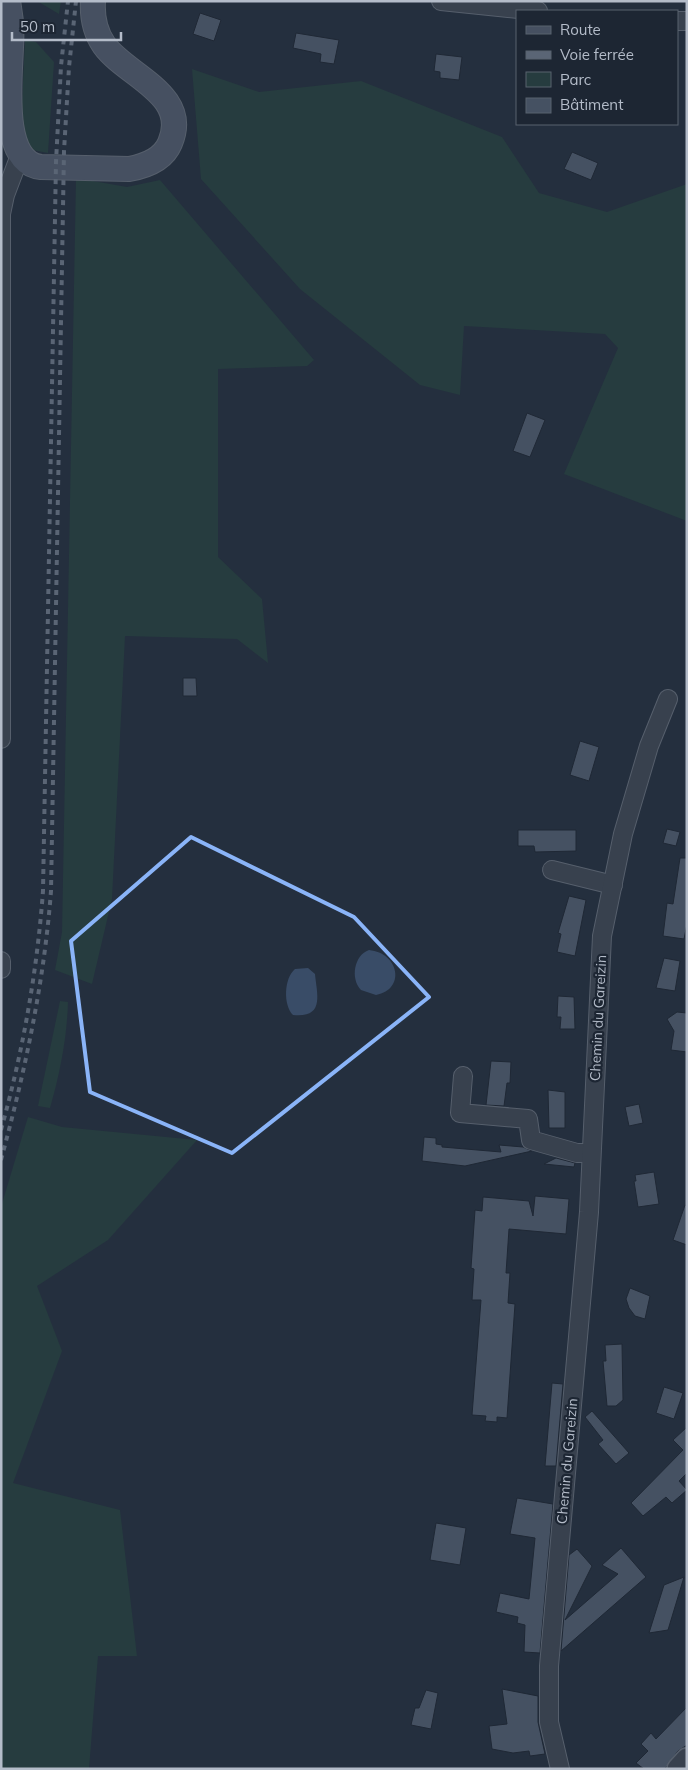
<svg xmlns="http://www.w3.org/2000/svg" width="688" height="1770" font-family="Mulish,sans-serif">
<rect width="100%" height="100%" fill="#242f3e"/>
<g fill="#263c3f">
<path d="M37,1h24l-2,13z"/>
<path d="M25,40l11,2 18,20 -6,91 -21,-4 -6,-25z"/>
<path d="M192,69l67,23 102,-11 141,56 37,56 68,19 80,-28v337l-123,-47 54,-126 -13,-14 -141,-8 -4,69 -40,-10 -120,-96 -99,-110z"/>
<path d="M76,178l51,9 33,-7 154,180 -7,6 -89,3v188l44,42 6,64 -31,-24 -112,-3 -13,263 -20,85 -37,-14 7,-38z"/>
<path d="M60,1001l8,1c-1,36 -8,71 -18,106l-12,-2z"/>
<path d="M28,1117l34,10 135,13 -89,100 -71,46 25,65 -49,132 107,27 17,146h-39l-9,113h-88v-562z"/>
</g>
<g fill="#394c67">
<path d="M369,950c30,3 37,39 7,45l-15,-5c-11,-11 -7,-35 8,-40z"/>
<path d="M308,968l7,6c2,21 10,44 -22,41 -10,-10 -9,-37 2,-46z"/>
</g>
<g fill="#455162" stroke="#1f2835">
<path d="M200,13l21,7 -7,21 -21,-7z"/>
<path d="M296,33l43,7 -5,24 -14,-2 1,-8 -28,-6z"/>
<path d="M436,54l26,3 -3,23 -19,-2v-6l-6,-1z"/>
<path d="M572,152l26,11 -7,17 -27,-11z"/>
<path d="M527,413l18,7 -15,37 -17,-6z"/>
<path d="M183,678h13l1,18h-14z"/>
<path d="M580,741l19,6 -10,34 -19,-6z"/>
<path d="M667,829l13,3 -4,14 -13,-3z"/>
<path d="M518,830h58v21l-41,1 -1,-6h-16z"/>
<path d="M680,858h7v66l-3,15 -21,-3 4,-33 6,1z"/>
<path d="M569,896l17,4 -11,56 -18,-4 4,-18 -3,-1z"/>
<path d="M664,958l16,3 -5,30 -19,-3z"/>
<path d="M558,996l16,1 1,32h-15l1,-12h-4z"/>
<path d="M677,1012l10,1v39l-16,-2 3,-19 -7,-12z"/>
<path d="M491,1061l20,1 -1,21h-3l-3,23 -18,-1z"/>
<path d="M548,1090l17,2v36h-16z"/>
<path d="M639,1104l4,19 -14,3 -4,-19z"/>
<path d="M424,1137l12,1v6l6,1v2l59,5 -2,-7 24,2 9,4 -67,15 -43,-5z"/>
<path d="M556,1158l19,5 -1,4 -30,-3z"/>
<path d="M654,1172l5,32 -21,3 -4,-26h2l-1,-6z"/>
<path d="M535,1196l34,3 -3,35 -57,-5 -3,44h4l-2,30 7,1 -8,114 -10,-1v5l-12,-1 1,-5 -14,-1 9,-115h-9l2,-31 -3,-1 4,-58 7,1 1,-14 46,4 4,15z"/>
<path d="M685,1205l2,1v39l-14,-5z"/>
<path d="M630,1288l20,8 -5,23 -10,-3 -6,-8 -3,-9z"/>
<path d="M622,1344l1,56 -7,6h-9l-4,-45h3l-1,-16z"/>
<path d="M552,1383l11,1 -7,82h-11z"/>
<path d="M664,1387l19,6 -9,26 -18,-6z"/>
<path d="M592,1411l37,42 -13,11 -18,-20 5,-4 -18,-23z"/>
<path d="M687,1427v46l-8,8 8,9 -15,13 -6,-6 -23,19 -12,-13 52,-53 -10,-10z"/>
<path d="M517,1498l36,6 -13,149 -16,-1 1,-27 -8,-2 1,-6 -22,-5 4,-19 29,6 6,-61 -25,-4z"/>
<path d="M436,1523l30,5 -6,37 -30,-5z"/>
<path d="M621,1548l25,29 -85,74 8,-96 8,-6 15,17 -27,54 53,-46 -16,-9z"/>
<path d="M684,1577l-16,53 -19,3 15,-48z"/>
<path d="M502,1689l36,7v26l7,32 -15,2 -1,-5 -16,2 -21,-4 -3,-23 18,-2z"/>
<path d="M426,1690l12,3 -7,36 -20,-4 4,-17h4z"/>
<path d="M687,1707v38l-9,6 -13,18h-21l-8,-6 12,-12 -7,-7 10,-11 5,6z"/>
</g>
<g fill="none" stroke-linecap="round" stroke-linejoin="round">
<defs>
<g id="minor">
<path d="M441,1l97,10"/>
<path d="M677,21h10"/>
<path d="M1,739v-525l4,-19 14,-37"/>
<path d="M552,870l61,15"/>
<path d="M1,961v8"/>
<path d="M463,1076l-3,37 68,6 3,21 46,13h14"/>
<path d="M560,1769l-11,-47v-56l40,-454 13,-276 21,-102 26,-88 19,-47"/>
</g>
<path id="tertiary" d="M678,1769l9,-10"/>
<path id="secondary" d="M8,1c3,15 4,31 3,46 -1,33 -11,116 30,120l88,2c17,-3 34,-9 41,-26 21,-49 -44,-67 -66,-98 -9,-13 -12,-28 -11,-44"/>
</defs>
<use href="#minor" stroke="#565f6c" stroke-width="20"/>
<use href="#tertiary" stroke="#565f6c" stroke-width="24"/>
<use href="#secondary" stroke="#565f6c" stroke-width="26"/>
<use href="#minor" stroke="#38414e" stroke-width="18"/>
<use href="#tertiary" stroke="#38414e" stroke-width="21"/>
<use href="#secondary" stroke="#465061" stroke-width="24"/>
<g stroke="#5a6575" stroke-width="4" stroke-dasharray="5 5" stroke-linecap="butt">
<path d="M1,1130c22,-79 36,-158 42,-239l13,-729 5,-96 7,-65"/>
<path d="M1,1160c24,-89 43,-177 50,-269l13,-740 5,-84 7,-66"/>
</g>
</g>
<path fill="none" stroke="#8ab4f8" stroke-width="4" stroke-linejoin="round" d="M191,837l163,80 75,80 -197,156 -142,-61 -19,-151z"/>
<g text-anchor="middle" stroke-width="4.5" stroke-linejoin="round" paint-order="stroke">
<g font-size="14" fill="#b4bcc9" stroke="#1d2633">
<text transform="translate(598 1018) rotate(-87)" y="5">Chemin du Gareizin</text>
<text transform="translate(567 1461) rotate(-85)" y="5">Chemin du Gareizin</text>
</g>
</g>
<rect width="688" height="1770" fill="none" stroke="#b4bcc9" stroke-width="5"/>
<rect x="516" y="10" width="162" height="115" fill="#1d2633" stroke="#59626f"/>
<rect x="526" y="26" width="25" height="8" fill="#465061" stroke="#59626f"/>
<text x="560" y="35" font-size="15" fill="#b4bcc9">Route</text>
<rect x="526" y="51" width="25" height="8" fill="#5a6575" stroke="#59626f"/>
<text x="560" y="60" font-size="15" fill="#b4bcc9">Voie ferrée</text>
<rect x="526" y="72" width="25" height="15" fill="#263c3f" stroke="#59626f"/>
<text x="560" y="85" font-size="15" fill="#b4bcc9">Parc</text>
<rect x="526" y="98" width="25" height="15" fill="#455162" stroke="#59626f"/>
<text x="560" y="110" font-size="15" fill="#b4bcc9">Bâtiment</text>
<path d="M12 32v8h109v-8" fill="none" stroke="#b4bcc9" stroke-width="2.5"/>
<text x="20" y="32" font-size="15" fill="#b4bcc9" stroke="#1d2633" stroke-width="4" paint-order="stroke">50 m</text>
</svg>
